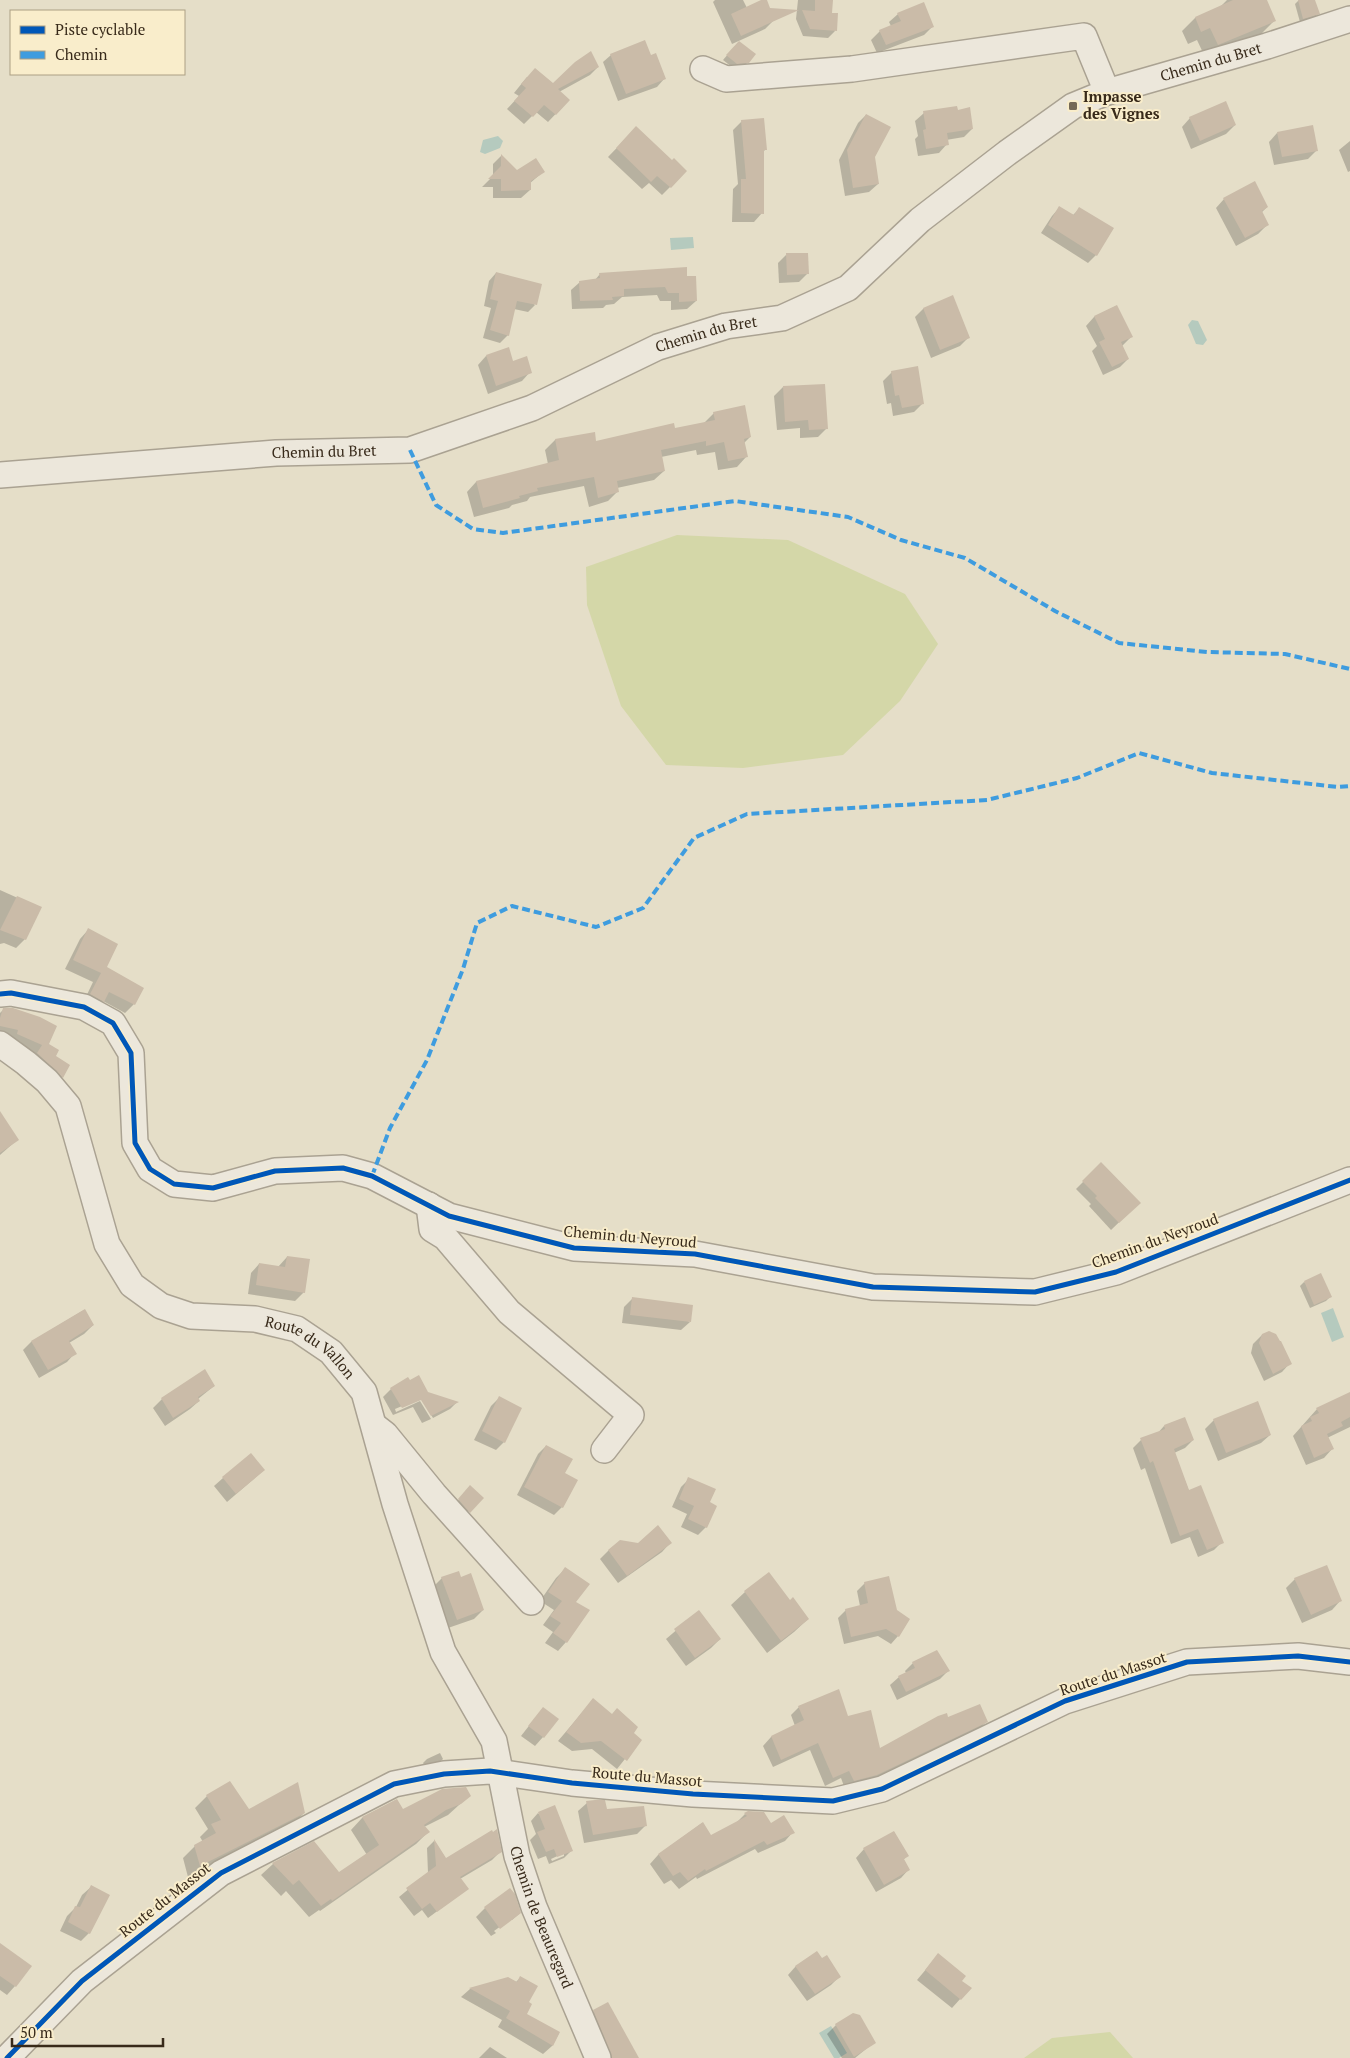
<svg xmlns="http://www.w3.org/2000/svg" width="1350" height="2058" font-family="'PT Serif',serif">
<rect width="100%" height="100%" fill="#e5dec8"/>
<g fill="#d4d7a8">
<path d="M677,535l111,5 117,54 33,50 -38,57 -57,54 -100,13 -77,-3 -45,-59 -34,-101 -1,-38z"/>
<path d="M1110,2032l23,26h-109l28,-20z"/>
</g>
<g fill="#b5cabe">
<path d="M498,136l5,5 -3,7 -15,6 -5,-2 3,-12z"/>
<path d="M693,237l1,11 -23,2 -1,-12z"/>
<path d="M1192,320l6,1 9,19 -4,5 -7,-1 -8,-19z"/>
<path d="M1333,1308l11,29 -12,5 -11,-29z"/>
<path d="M831,2026l16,27 -8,5h-5l-15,-25z"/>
</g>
<g fill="#0003" fill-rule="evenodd">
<path d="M715,0h28l4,8 19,-8 8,20 -9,9 -33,15 -19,-42z"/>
<path d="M798,0h34l-1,14 4,17 -7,7 -25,-2 -7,-17z"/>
<path d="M1227,0h39l8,21 -13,13 -56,23 -8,-17 -9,4 -6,-13 13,-13 25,-11z"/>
<path d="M1299,0h15l5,13 -4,4 -15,5 -5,-18z"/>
<path d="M898,14l35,12 -9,9 -47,18 -6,-13 9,-9 11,-5 -2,-4z"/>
<path d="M735,46l13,16 -4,4 -12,1 -9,-7z"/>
<path d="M611,55l39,2 14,22 -7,8 -39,14 -15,-39z"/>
<path d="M598,67l-8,8 -31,17 9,9 -20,21 -12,-10 -12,12 -17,-15 12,-13 -5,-3 13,-16 26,8z"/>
<path d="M957,111l15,18 -8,8 -18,3 1,4 -8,9 -21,3 -3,-17 3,-3 -3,-15 9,-8z"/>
<path d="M866,115l12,69 -9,8 -24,4 -6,-36 19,-37z"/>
<path d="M1190,118l45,7 -9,9 -35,15 -9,-22z"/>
<path d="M742,121l24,28 -4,4v60l-8,9h-22l1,-33 5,-5 -5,-54z"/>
<path d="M636,128l36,34 14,9 -24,24 -13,-12 -7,6 -34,-32z"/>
<path d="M1277,133l39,18 -8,8 -34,6 -5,-23z"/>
<path d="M1350,141v30l-2,1 -9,-22z"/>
<path d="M501,156l15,16h27l-14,12 1,6 -9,8h-28v-11h-11l11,-11v-12z"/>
<path d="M1224,199l43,8 -6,6 6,12 -9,9 -22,12 -20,-38z"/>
<path d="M1059,208l14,7 6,-6 17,46 -8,8 -47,-30 11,-17z"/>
<path d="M786,255l22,18 -9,9 -20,1 -1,-20z"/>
<path d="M496,273l39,32 -7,7 -14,-3 -6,26 -8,8 -17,-5 8,-30 -7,-2 5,-25z"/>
<path d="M600,274l86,4 10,23 -9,8 -16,1v-9h-11l-3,-6 -35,2 -8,7 -8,1 -3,3 -31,1 -1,-19 9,-8 15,-2z"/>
<path d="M952,297l17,40 -9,9 -29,12 -16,-41 8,-8z"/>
<path d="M1116,306l15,31 -9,9 6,13 -8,8 -17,8 -11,-24 5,-5 -11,-20 8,-9z"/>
<path d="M486,356l26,6 18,10 -8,9 -34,13 -10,-29z"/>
<path d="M892,372l31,31 -9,9 -21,4 -2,-13 -4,1 -4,-23z"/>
<path d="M783,387l43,42 -8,8 -18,1v-10l-23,2 -3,-34z"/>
<path d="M714,413l36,24 -6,6 2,14 -9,10 -19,3 -3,-18 -18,3 -1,-5 -35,7 3,14 -10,9 -37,8 1,3 -10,10 -19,6 -5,-21 -54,11 -3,4 -15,4 -3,3 -35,9 -7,-25 9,-10 72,-18 -3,-14 10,-10 39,-6 1,9 79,-13 30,-7z"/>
<path d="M0,890l40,18 -15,31 -9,9 -12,-5 -4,1z"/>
<path d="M88,930l17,38 29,36 -9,9 -22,-12 -9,9 -11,-7 10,-21 -28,-13 15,-30z"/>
<path d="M4,1009l43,35 7,12 8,21 -9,8 -53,-48v-24z"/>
<path d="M0,1114l17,26 -17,15z"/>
<path d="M1101,1164l38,39 -28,27 -22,-24 2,-2 -15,-15z"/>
<path d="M287,1257l17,35 -9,9 -47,-7 3,-21 8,-9 19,3z"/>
<path d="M1304,1282l26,15 -4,4 -16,7 -10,-22z"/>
<path d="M633,1298l57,24 -9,8 -59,-7 2,-16z"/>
<path d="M84,1310l9,15 -9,9 -15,9 6,10 -8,9 -28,16 -16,-28 8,-8z"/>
<path d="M1262,1335l28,28 -8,9 -18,9 -13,-28 2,-9z"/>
<path d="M204,1371l10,15 -16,13 1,2 -9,8 -25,17 -12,-18 9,-9z"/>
<path d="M391,1389l36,4 30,9 -7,7 -17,9 -12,-20 -26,11 1,3 24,-11 11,18 -9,4 -9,-16 -20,8 -10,-18z"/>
<path d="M1350,1394v33l-23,11 5,11 -8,9 -18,7 -13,-29 24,-27z"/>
<path d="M499,1398l5,44 -8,8 -22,-10 17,-34z"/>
<path d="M1214,1420l56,15 -9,8 -43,18 -13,-32z"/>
<path d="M1164,1426l29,14 -8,8 -11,5 15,38 33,51 -8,8 -16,7 -8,-20 -19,7 -26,-76 -4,2 -8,-22 8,-8 16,-6z"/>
<path d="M546,1446l18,28 -2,33 -8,8 -37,-20 21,-41z"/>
<path d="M264,1470l-37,32 -13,-16 9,-8z"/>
<path d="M689,1479l19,24 -2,24 -8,8 -17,-8 6,-13 -15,-7 9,-20z"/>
<path d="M467,1491l15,7 -17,17 -10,-11z"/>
<path d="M670,1543l-8,9 -44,31 -18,-24 9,-9 29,-6z"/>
<path d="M565,1569l10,33 -9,40 -8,9 -13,-8 8,-11 -10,-7 11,-15 -14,-9 16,-23z"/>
<path d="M769,1574l21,27 18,18 -14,13 -27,21 -36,-48 14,-13z"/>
<path d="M442,1578l19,1 22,31 -9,9 -26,9 -15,-41z"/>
<path d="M1295,1579l45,22 -8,9 -30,13 -16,-35z"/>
<path d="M865,1583l33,53 -7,8 -13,-8 -34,8 -6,-26 8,-8 14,-4 -3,-15z"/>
<path d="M699,1611l21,28 -9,9 -25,18 -20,-27z"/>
<path d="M913,1663l35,8 -8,8 -43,21 -7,-15 9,-8 7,-4 -1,-2z"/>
<path d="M593,1700l47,40 -23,29 -25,-20 -20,2 -14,-10z"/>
<path d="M799,1707l48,10 32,32 69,-31 39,3 -9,9 -110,53 -23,6 -4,-11 -16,8 -15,-36 -37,17 -10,-21 8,-9 24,-11 -4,-11z"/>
<path d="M543,1708v29l-8,9 -14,-10z"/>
<path d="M440,1753l3,6 -4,4 -14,3 -2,-3 4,-4z"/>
<path d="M470,1795l-22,20 -24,12 4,5 -12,12 -96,67 -1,-1 -10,7 -23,-26 -5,5 -20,-21 12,-11 41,-21 25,31 28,-19 -16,-25 11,-12 34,-18 7,11z"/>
<path d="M207,1796l41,15 56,2 -12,12 -104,52 -5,-19 12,-12 8,-4 -3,-5 8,-8 -13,-21z"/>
<path d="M587,1803l19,8 40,14 -9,9 -53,9 -6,-32z"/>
<path d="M538,1813l34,37 -8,8 -15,6 -3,-8 -8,3 -8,-19 6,-6 -5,-13zM564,1853v3l-12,5 -1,-2z"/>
<path d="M745,1814l48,18 -8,9 -27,12 -3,-4 -58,30 -1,-2 -17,12 -8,-9 -7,4 -14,-20 8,-9 44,-32 9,14 25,-14z"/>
<path d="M894,1832l13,24 -4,4 6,9 -8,9 -25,14 -20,-34 8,-9z"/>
<path d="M434,1841l12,18 54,-7 -8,8 -32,19 7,10 -39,29 -6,-8 -8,6 -15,-19 29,-24 -1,-25z"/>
<path d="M91,1887l-2,46 -8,8 -21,-10 7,-15 9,-9 6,-12z"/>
<path d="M485,1908l35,5 -8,7v-2l-18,13 2,2 -5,3 -15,-19z"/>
<path d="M0,1952l15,34 -8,9 -7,-5z"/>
<path d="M938,1955l22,26 10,7 -18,20 -35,-28z"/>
<path d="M822,1960l17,17 -8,8 -24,16 -19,-26 8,-9z"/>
<path d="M508,1978l8,4 4,-4 7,25 -2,12 34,18 -7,13 -9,8 -45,-27 4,-7 -41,-23 9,-8z"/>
<path d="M594,2011l44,47h-36l-17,-38z"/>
<path d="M836,2025l36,19 -17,14h-13l-15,-24z"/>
<path d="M490,2047l17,11h-28z"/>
</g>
<g fill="#cabba8">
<path d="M761,0h6l3,8 29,2 -58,26 -10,-22z"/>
<path d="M815,0h18l-1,13h6l-1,18 -27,-2 -8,-19 13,1z"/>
<path d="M1233,0h34l9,21 -58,24 -8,-17 -9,4 -6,-15z"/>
<path d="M1298,0h17l5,14 -17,5z"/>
<path d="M924,2l10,25 -48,18 -7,-15 22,-9 -4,-8z"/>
<path d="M645,40l6,15 5,-2 10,26 -40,15 -16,-40z"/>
<path d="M739,41l17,13 -7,9 -12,1 -11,-9z"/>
<path d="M591,51l8,16 -41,22 12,11 -14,15 -12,-10 -11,12 -19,-16 12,-13 -5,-4 14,-16 18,15 22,-21z"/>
<path d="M1226,101l10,24 -36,16 -11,-24z"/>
<path d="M957,106l1,4 12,-3 3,22 -26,4 2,12 -23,4 -3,-19 3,-1 -3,-18z"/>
<path d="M866,114l25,13 -16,30 4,27 -26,4 -6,-38z"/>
<path d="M764,118l3,32h-3v64l-23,-1v-34h5l-5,-59z"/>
<path d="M1313,125l5,26 -36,6 -5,-25z"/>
<path d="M636,126l36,34 2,-2 13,13 -16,17 -14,-12 -6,6 -35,-34z"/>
<path d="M501,154l16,16 19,-12 9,14 -14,9v9l-30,1v-12h-13l13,-13z"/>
<path d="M1255,181l13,26 -6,4 7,14 -24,13 -22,-40z"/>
<path d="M1059,206l15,9 5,-8 35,21 -17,28 -49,-31z"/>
<path d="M786,253h22l1,21 -22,1z"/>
<path d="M687,267v9h9l1,25 -18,1v-9h-11l-3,-6 -41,2v7l-12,1 1,3 -33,1 -1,-20 21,-3 -1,-5z"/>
<path d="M496,272l46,12 -5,21 -20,-4 -8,35 -19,-6 8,-29 -8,-2z"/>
<path d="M953,295l17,43 -30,12 -17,-42z"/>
<path d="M1117,305l16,32 -12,5 8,17 -17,8 -13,-25 6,-3 -11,-23z"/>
<path d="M509,347l4,14 14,-5 5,17 -36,13 -10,-31z"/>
<path d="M918,366l6,38 -22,4 -3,-13 -4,1 -4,-25z"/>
<path d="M825,384l3,45 -19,1 -1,-10 -23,2 -2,-36z"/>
<path d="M745,405l6,32 -7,2 4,18 -20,4 -4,-19 -18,4v-5l-45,9 4,21 -48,10 2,11 -21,6 -4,-21 -57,11 1,3 -19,5 1,2 -37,10 -7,-27 83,-21 -4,-21 40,-7 1,9 78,-18 1,5 40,-8 -2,-8z"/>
<path d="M17,896l25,11 -16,33 -26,-10z"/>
<path d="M88,928l30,16 -11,23 37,21 -9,17 -26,-13 -5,10 -14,-8 11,-21 -28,-13z"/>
<path d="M3,1008h10l27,9 17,9 -8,18 10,6 -3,6 14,9 -7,13 -26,-25 5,-8 -25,-11 1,-4 -18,-4v-8z"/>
<path d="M0,1111l19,29 -19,13z"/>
<path d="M1101,1162l40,41 -22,20 -24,-25 2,-2 -15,-15z"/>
<path d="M287,1256l23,3 -5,34 -49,-8 3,-22 26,4z"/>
<path d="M1321,1273l11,24 -18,8 -10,-24z"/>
<path d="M632,1297l61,8 -2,17 -61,-7z"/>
<path d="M85,1309l9,16 -25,16 8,13 -29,16 -17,-29z"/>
<path d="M1269,1331l7,3 4,7h1l11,23 -19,10 -14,-31 3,-9z"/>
<path d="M205,1369l10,17 -17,11 2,4 -27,17 -12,-20z"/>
<path d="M419,1375l9,17 31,10 -28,14 -10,-16 -19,8 -12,-20 18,-11 2,3z"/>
<path d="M1350,1392v25l-9,5 2,4 -16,8 7,15 -20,9 -13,-32 11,-5 -2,-4 9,-4 -3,-5z"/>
<path d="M499,1396l23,12 -17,35 -23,-12z"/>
<path d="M1258,1401l13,34 -45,18 -13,-34z"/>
<path d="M1185,1417l9,23 -20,9 15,41 12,-5 23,58 -17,7 -9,-21 -18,7 -27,-75 -3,2 -10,-25 25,-9 -1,-4z"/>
<path d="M546,1445l27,14 -8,14 13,7 -15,28 -39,-21z"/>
<path d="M251,1453l14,17 -29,24 -14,-17z"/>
<path d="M688,1477l28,12 -6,13 7,4 -10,22 -19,-9 6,-13 -15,-7z"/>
<path d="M470,1485l14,13 -14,15 -12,-14z"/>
<path d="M658,1525l14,18 -45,33 -19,-26 12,-10 18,3z"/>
<path d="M1327,1565l15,36 -31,14 -17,-37z"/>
<path d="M565,1567l25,17 -14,18 14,8 -23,33 -14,-10 8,-10 -11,-7 12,-15 -14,-9z"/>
<path d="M459,1571l2,6 10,-4 13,37 -27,10 -16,-43z"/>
<path d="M769,1572l21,28 3,-3 16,22 -28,22 -37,-50z"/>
<path d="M889,1576l8,34 13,9 -11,18 -13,-8 -35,8 -6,-28 23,-6 -4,-21z"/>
<path d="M699,1610l22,29 -26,19 -21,-29z"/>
<path d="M937,1650l13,21 -44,21 -8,-16 17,-8 -3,-6z"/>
<path d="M839,1689l9,27 23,-6 9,38 58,-32 9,-3 1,4 32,-13 8,18 -111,53 -23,6 -5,-10 -16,7 -15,-35 -37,17 -10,-24 33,-16 -6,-14z"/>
<path d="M593,1698l19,16 5,-6 21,19 -4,6 8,7 -15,21 -26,-20 -20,2 -15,-11z"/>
<path d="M543,1707l16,12 -15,19 -16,-12z"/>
<path d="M230,1781l19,28 49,-27 7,31 -105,53 -6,-21 22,-12 -5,-9 10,-4 -15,-25z"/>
<path d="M466,1787l5,9 -10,8 -15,6 -22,15 6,7 -98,69 -1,-2 -10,7 -22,-26 -6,5 -21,-22 42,-22 25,31 40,-27 -17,-28 35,-18 6,10 39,-20z"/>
<path d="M595,1800h10l2,9 37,-3 3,20 -54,9 -7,-34z"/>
<path d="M555,1805l18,46 -16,6 -3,-8 -8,3 -9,-20 8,-3 -7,-17z"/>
<path d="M748,1811l16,1 7,11 13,-8 11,18 -28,12 -3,-4 -58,30 -1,-2 -17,12 -8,-9 -7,4 -15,-22 45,-32 8,13 36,-19 -3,-3z"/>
<path d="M497,1829l5,23 -42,25 9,12 -32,23 -7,-9 -8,6 -16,-21 30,-22 -2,-27 12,19 46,-28 1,2z"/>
<path d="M894,1831l15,25 -5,3 6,11 -26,15 -21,-37z"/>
<path d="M91,1885l19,10 -20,39 -22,-12 7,-16 5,1z"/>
<path d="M510,1888l5,6 6,19 -21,16 -16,-22z"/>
<path d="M0,1943l32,23 -16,21 -16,-11z"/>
<path d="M817,1951l5,7 5,-3 14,22 -26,17 -20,-28z"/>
<path d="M938,1953l28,23 -4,5 10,7 -11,12 -36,-30z"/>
<path d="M520,1976l18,10 -9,16 3,2 -5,10 33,18 -7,14 -47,-28 4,-7 -41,-23 39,-11 9,5z"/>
<path d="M608,2002l31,56h-27l-19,-48z"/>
<path d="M853,2013l7,2 16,28 -22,14 -19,-33z"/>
</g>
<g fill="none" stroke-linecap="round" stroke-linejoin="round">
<defs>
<g id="minor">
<path d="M703,69l23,10 126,-10 232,-33 23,56"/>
<path id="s1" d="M0,475l276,-22 134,-3 122,-42 126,-61 68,-21 56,-8 66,-30 72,-68 87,-67 66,-47 34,-14 160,-46 83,-27"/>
<path d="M0,994l11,-1 73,14 29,16 18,30 4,90 15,26 24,15 39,4 62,-17 68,-3 29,8 77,40 125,32 121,6 178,33 162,5 81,-20 234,-92"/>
<path id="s2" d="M0,1044l26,19 21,18 21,25 39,138 25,41 29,21 30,10 64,3 42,10 34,23 33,40 31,112 48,148 51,89 23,115 17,51 64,151"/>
<path d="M429,1205l3,24 13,8 64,75 122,103 -27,35"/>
<path d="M376,1427l9,7 49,60 97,108"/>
<path d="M7,2058l75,-77 139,-108 173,-89 50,-10 46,-3 82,12 121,11 140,7 49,-12 183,-88 122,-39 111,-6 52,6"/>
</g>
</defs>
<use href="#minor" stroke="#aaa292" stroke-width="28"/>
<use href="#minor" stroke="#ece7db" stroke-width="25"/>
<g stroke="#3e9cdf" stroke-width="4" stroke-dasharray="8 4" stroke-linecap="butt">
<path d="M410,450l26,55 37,24 30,4 232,-32 113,16 53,23 64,18 90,53 64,32 88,9 78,2 65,15"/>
<path d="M372,1176l18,-48 37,-68 36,-91 14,-46 35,-17 84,21 47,-19 51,-70 53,-24 240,-14 90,-22 62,-25 73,20 126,14 12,-1"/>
</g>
<defs>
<g id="cycleway">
<path d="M0,994l11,-1 73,14 29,16 18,30 4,90 15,26 24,15 39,4 62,-17 68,-3 29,8 77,40 125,32 121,6 178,33 162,5 81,-20 234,-92"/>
<path d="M7,2058l75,-77 139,-108 173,-89 50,-10 46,-3 82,12 121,11 140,7 49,-12 183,-88 122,-39 111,-6 52,6"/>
</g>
</defs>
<use href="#cycleway" stroke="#f9edcb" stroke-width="8"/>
<use href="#cycleway" stroke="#0057b8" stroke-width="5"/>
</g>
<rect fill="#756957" stroke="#f9edcb" stroke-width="2" x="1068" y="101" width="10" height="10" rx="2.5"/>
<g text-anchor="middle" stroke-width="4" stroke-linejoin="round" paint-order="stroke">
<g font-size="15" fill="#382a1a" stroke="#f9edcb">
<text dy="5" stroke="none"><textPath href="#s1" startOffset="1315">Chemin du Bret</textPath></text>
<text dy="5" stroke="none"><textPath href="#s1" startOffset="730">Chemin du Bret</textPath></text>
<text dy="5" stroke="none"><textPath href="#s1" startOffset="325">Chemin du Bret</textPath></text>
<text transform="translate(630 1237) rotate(5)" y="5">Chemin du Neyroud</text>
<text transform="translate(1155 1241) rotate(-20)" y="5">Chemin du Neyroud</text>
<text dy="5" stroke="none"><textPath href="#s2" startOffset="479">Route du Vallon</textPath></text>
<text transform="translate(1113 1674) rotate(-18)" y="5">Route du Massot</text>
<text transform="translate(647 1777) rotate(5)" y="5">Route du Massot</text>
<text transform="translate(165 1900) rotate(-38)" y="5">Route du Massot</text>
<text dy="5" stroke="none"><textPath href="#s2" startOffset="1109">Chemin de Beauregard</textPath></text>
</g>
<g font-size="15" font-weight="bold" fill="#382a1a" stroke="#f9edcb" text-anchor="start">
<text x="1083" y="102">Impasse<tspan x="1083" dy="17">des Vignes</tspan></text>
</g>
</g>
<rect x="10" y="10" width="175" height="65" fill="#f9edcb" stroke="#ac9f84"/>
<rect x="20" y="26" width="25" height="8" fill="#0057b8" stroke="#ac9f84"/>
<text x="55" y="35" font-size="15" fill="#382a1a">Piste cyclable</text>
<rect x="20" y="51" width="25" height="8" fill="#3e9cdf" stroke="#ac9f84"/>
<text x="55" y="60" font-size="15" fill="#382a1a">Chemin</text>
<path d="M12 2038v8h151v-8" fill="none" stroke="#382a1a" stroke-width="2.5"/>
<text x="20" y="2038" font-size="15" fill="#382a1a" stroke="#f9edcb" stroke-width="4" paint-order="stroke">50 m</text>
</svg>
